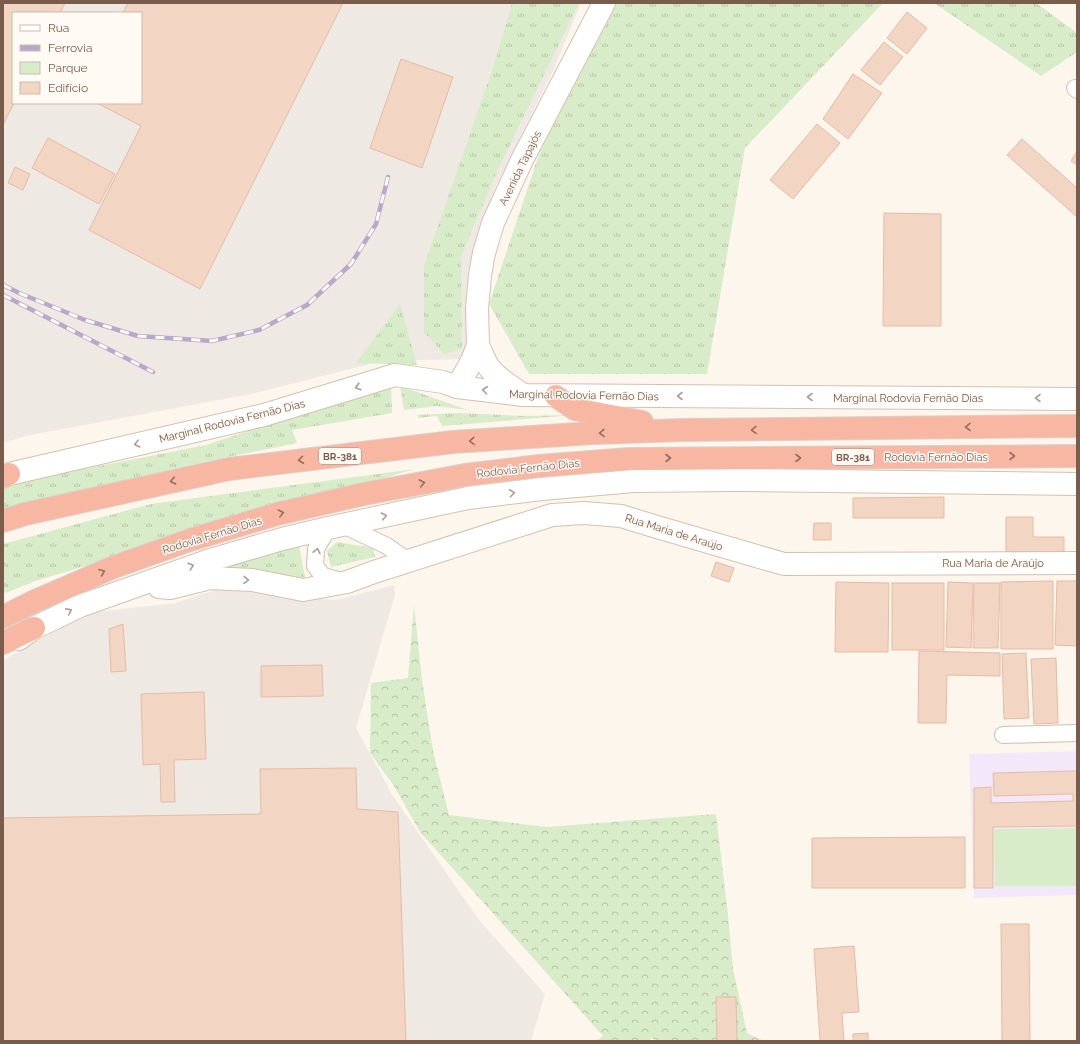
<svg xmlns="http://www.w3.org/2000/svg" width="1080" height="1044" font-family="Raleway,sans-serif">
<defs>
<pattern id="grass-tufts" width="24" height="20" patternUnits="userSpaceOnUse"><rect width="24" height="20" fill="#d8ecc9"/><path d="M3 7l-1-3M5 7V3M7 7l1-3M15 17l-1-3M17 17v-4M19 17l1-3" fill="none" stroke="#b4c2a5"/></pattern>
<pattern id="forest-crowns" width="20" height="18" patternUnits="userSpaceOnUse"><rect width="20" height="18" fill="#d8ecc9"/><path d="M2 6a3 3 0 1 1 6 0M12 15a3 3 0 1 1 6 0" fill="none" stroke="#b4c2a5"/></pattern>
</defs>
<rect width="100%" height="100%" fill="#fdf6ec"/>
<g fill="#efe9e4" fill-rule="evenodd">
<path d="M3,3h578l-28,68 -58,117 -27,84 6,77 -13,10 -79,2 -131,33 -226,42 -22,7zM13,13h128v90h-128z"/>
<path d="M394,585l1,10 -39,133 37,68 86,124 66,74 -14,47h-528v-381l84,-47 88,-10 44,-14 117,11z"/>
</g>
<path fill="#f3e8fa" d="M1077,751v144l-103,3 -5,-144z"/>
<g fill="url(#grass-tufts)">
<path d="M512,3h67l-80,164 -38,90 1,92 -18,5 -20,-22v-66l69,-198z"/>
<path d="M607,3h276l-138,145 -38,226h-178l-40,-70 49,-147z"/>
<path d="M934,3h102l41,30v19l-36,24z"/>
<path d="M400,304l17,61 -61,-2z"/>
<path d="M391,386l1,27 -100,17 5,13 -98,20 -196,50v-28l203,-40 125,-41z"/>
<path d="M400,386l68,24 -31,-4 -33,4z"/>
<path d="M459,413l65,3 51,-1 -133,11 -5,-10 -18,2 -2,-3z"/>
<path d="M415,469l-380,112 -32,13v-50l148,-40z"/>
<path d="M337,542l36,6 2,9 -44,10 -4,-16z"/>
<path d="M299,545l6,33 -85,-11z"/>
</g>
<path fill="url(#forest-crowns)" d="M414,605l8,75 11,71 16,64 98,12 169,-13 12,101 5,54 14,64 17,8h-105l-8,-3 -1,3h-54l7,-5 -183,-204 -26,-46 -24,-33 1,-70 37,-5z"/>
<path fill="#d8ecc9" d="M1077,828v58h-82l-1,-57z"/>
<g fill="#f3d5c3" stroke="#e6bba3">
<path d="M3,3h62l-5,10h-47v90h1l-11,22z"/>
<path d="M128,3h215l-143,286 -111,-59 52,-104 -44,-23h44v-90h-18z"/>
<path d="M907,12l20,16 -20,26 -20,-16z"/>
<path d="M884,42l19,15 -23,28 -19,-15z"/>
<path d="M401,59l52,18 -31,91 -52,-20z"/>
<path d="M853,74l29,19 -34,46 -25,-20z"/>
<path d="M817,124l23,19 -47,56 -23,-19z"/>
<path d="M48,138l67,36 -16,30 -67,-36z"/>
<path d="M1022,139l55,49v29l-70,-62z"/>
<path d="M1077,151v14l-6,-4z"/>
<path d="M15,167l15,7 -7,16 -15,-7z"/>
<path d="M884,213l57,1v112h-58z"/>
<path d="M944,497v21h-91v-20z"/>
<path d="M1006,517h27v20h31v15h-58z"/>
<path d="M814,523h17v17h-18z"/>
<path d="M716,562l18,6 -5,14 -18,-6z"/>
<path d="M1053,581v68h-52v-67z"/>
<path d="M1057,581h20v65l-22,-1z"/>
<path d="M836,582l53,1 -1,69h-53z"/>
<path d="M948,582l25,1 -2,65 -25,-1z"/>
<rect x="892" y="583" width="52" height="67"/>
<path d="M974,583h26l-2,65h-25z"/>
<path d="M123,624l3,47 -15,1 -2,-43z"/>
<path d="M919,651l81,2v23l-53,-1 -1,48h-28z"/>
<path d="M1026,653l3,65 -25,1 -2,-65z"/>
<path d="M1056,658l2,65 -24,1 -3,-65z"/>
<path d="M322,665l1,31 -62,1v-31z"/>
<path d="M204,692l2,67 -32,1 1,42h-14l-1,-38 -17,1 -2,-71z"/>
<path d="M356,768l1,41 41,3 8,229h-403v-223l258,-4 -1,-45z"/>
<path d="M1073,771h4v55l-84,1v61h-19v-100l17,-1v16l82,-2v-7l-79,2 -1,-23z"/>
<path d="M965,837v51h-153v-50z"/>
<path d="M1001,924h28l1,117h-28z"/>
<path d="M854,946l5,66 -17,1 2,28h-24l-6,-92z"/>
<path d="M716,997h20l1,44h-20z"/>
<path d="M868,1033v8h-15v-7z"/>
</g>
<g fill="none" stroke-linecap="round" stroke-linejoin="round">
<defs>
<g id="street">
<path d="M1075,88l2,2"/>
<path d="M343,525l44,21 21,15"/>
<path d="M328,528l-12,21 -1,17 8,10 19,5"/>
<path d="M1003,735l74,-2"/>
</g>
<g id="secondary">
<path d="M478,345c4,8 7,19 14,26 8,9 20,16 31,24"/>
<path d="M457,387l15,-26 6,-16 -1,-36 3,-34 4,-22 9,-30 29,-63 82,-157"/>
<path d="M9,474l255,-59 131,-40 48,7 14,5 66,8 554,4"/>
<path d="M159,587l11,1 40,-10 42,2 51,10 44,-8 27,-10 178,-57 32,-2 37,3 36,11 127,37 293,-1"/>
<path d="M19,639l15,-11 46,-22 127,-45 75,-22 46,-11 140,-30 74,-9 92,-8 101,-1 342,4"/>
</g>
<g id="highway">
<path d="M556,396l19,13 67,13"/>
<path d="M3,477l6,-3"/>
<path d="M3,521l22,-7 204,-45 224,-27 140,-9 90,-3 394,-4"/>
<path d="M3,617l32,-16 79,-34 76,-27 87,-26 87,-20 101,-19 74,-9 90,-7 448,-3"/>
<path d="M3,643l31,-15"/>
</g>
</defs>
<use href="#street" stroke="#d1beb0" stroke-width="18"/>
<use href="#secondary" stroke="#d6c0b0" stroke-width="24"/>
<use href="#highway" stroke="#dad1cd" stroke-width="24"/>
<use href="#street" stroke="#fff" stroke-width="16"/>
<use href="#secondary" stroke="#fff" stroke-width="22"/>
<use href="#highway" stroke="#f7b7a3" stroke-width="22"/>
<defs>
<g id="rail">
<path d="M3,285l16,8 66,27 53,16 74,5 47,-11 48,-25 44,-41 25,-40 12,-47"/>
<path d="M3,295l150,77"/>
</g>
</defs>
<use href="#rail" stroke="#b9a8c9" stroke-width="4.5"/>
<use href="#rail" stroke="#fffaf3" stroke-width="3" stroke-dasharray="9" stroke-linecap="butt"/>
</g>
<defs><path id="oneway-chevron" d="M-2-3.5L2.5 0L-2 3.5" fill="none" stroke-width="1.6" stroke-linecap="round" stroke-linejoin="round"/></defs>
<g stroke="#af9d94">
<use href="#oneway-chevron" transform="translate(358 387) rotate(163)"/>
<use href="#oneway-chevron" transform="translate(485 390) rotate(-173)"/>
<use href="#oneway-chevron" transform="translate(680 396) rotate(-180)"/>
<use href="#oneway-chevron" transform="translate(810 397) rotate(-180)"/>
<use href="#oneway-chevron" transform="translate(1038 398) rotate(-180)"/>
<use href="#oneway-chevron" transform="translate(137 444) rotate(167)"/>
<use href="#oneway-chevron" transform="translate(512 493) rotate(-7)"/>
<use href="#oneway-chevron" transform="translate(384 516) rotate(-12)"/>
<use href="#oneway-chevron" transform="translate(317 551) rotate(-77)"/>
<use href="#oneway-chevron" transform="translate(191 566) rotate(-19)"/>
<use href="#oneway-chevron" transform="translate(246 580) rotate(3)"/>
<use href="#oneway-chevron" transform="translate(69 611) rotate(-26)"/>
</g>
<g stroke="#936e5e">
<use href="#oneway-chevron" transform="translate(968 427) rotate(179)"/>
<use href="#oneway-chevron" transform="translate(754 430) rotate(179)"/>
<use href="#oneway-chevron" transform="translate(602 433) rotate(178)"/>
<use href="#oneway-chevron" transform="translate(472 441) rotate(176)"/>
<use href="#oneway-chevron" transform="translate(1012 456)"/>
<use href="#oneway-chevron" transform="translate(668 458)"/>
<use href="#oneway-chevron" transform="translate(798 458)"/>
<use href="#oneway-chevron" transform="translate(301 460) rotate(173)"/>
<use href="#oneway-chevron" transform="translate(173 481) rotate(168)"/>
<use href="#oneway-chevron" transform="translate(422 483) rotate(-11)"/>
<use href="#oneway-chevron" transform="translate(281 513) rotate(-14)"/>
<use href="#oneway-chevron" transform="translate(102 572) rotate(-23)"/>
</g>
<g text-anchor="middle" stroke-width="3" stroke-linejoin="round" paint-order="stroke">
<g fill="#fffaf3" stroke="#a28b7f" stroke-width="1">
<rect x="319" y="448" width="42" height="16" rx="3"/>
<rect x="832" y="449" width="42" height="16" rx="3"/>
</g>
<g font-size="10" font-weight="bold" fill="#7a5c4d">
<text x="340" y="460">BR-381</text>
<text x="853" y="461">BR-381</text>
</g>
<g font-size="11" fill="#7a5c4d" stroke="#fffaf3">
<text transform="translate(520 168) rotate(-64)" y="4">Avenida Tapajós</text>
<text transform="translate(584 395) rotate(1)" y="4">Marginal Rodovia Fernão Dias</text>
<text x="908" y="402">Marginal Rodovia Fernão Dias</text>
<text transform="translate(232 421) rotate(-14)" y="4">Marginal Rodovia Fernão Dias</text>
<text x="936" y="461">Rodovia Fernão Dias</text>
<text transform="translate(528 468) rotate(-6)" y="4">Rodovia Fernão Dias</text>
<text transform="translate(674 532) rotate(17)" y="4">Rua Maria de Araújo</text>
<text transform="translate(212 535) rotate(-17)" y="4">Rodovia Fernão Dias</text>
<text x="993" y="567">Rua Maria de Araújo</text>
</g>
</g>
<rect width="1080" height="1044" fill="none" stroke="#7a5c4d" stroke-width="8"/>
<rect x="12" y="12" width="130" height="92" fill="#fffaf3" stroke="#cabbb1"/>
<rect x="20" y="25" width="20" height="6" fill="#ffffff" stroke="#cabbb1"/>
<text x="48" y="32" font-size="12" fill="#7a5c4d">Rua</text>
<rect x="20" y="45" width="20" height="6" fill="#b9a8c9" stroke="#cabbb1"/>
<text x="48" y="52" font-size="12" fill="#7a5c4d">Ferrovia</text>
<rect x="20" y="62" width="20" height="12" fill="#d8ecc9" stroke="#cabbb1"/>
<text x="48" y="72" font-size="12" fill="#7a5c4d">Parque</text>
<rect x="20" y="82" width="20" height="12" fill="#f3d5c3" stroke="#cabbb1"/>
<text x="48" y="92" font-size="12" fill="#7a5c4d">Edifício</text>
</svg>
